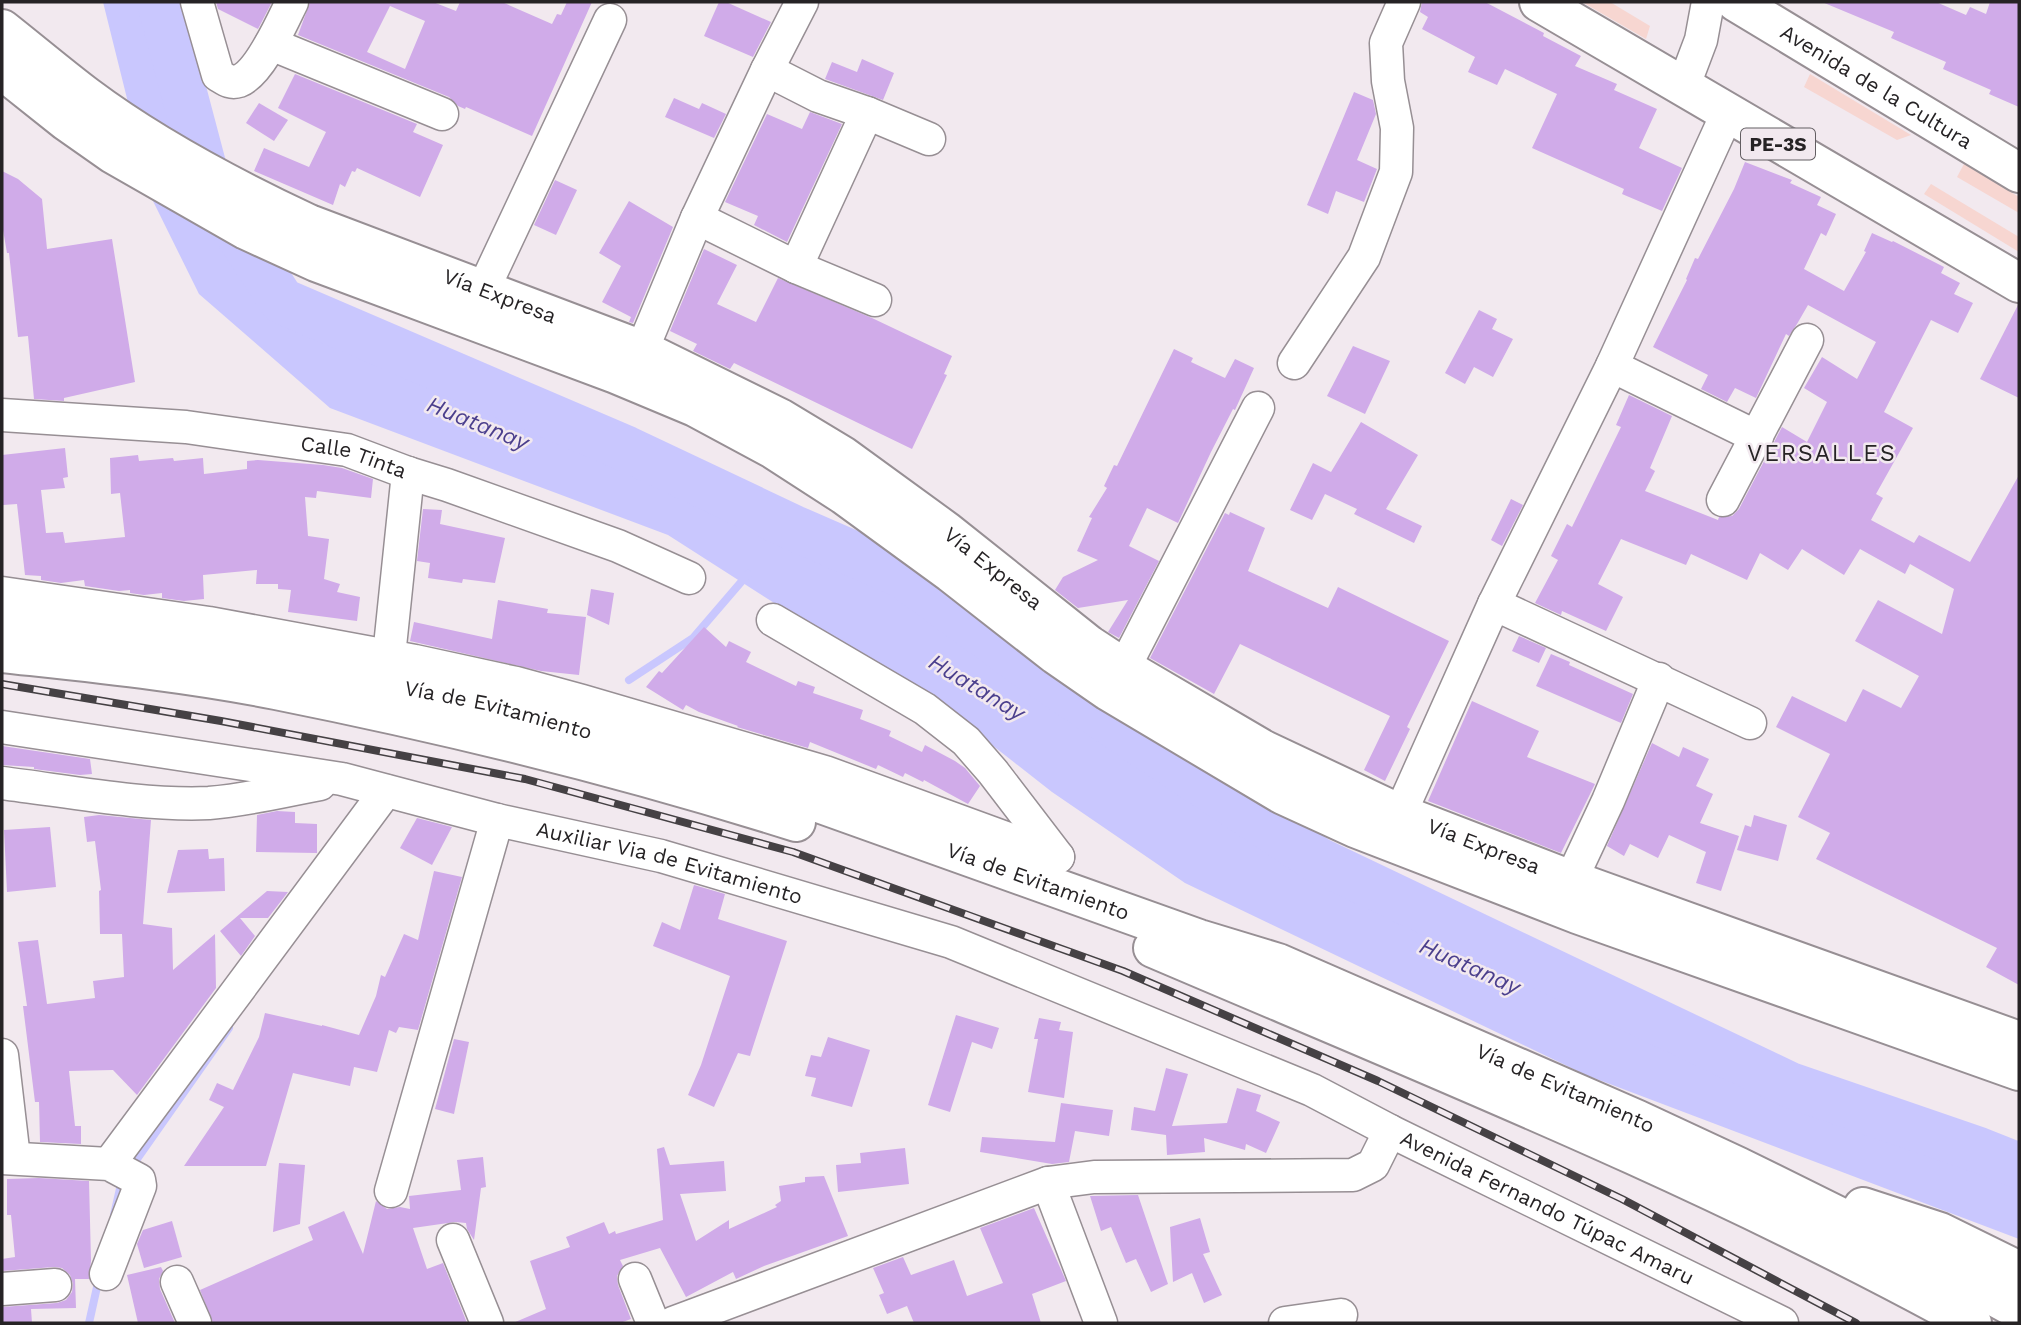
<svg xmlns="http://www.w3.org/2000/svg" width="2021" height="1325" font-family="'Work Sans',sans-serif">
<rect width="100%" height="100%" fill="#f2e9ef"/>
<g fill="#f7d6d1">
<path d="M1582,2h28l40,24 -4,13z"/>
<path d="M1810,74l101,61 -14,5 -93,-53z"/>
<path d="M1964,164l55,33v16l-62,-36z"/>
<path d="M1931,184l88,53v15l-95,-58z"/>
</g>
<path fill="#c9c7fe" d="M103,2h57l50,189 72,110 345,148 167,79 108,47 118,86 122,83 176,116 472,225 189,65 40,16v73l-433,-164 -401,-192 -133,-91 -129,-101 -144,-85 -111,-71 -338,-127 -131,-114 -47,-95z"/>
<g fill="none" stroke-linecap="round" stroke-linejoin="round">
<g stroke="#c9c7fe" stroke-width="8">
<path d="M629,680l64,-42 55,-64"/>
<path d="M130,1169l99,-141"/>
<path d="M114,1215l8,-35"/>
<path d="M89,1323l10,-45"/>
</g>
<path stroke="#c9c7fe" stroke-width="46" d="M160,2l50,189 72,110 345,148 167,79 108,47 118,86 122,83 176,116 472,225 189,65 40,16"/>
</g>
<g fill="#d0abe9" fill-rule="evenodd">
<path d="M216,2h56l-14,27 -40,-20z"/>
<path d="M310,2h123l23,9 4,-9h42l50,22 5,-10 4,1 6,-13h25l-60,134 -66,-29 -1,2 -7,-3 -9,-9 -151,-62zM390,6l35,15 -20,48 -38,-17z"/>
<path d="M719,2h7l45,20 -18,35 -49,-21z"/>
<path d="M1422,2h63l59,31 -1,3 38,20 -6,10 42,18 -3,6 43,19 -18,39 43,20 -20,43 -40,-17 2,-5 -92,-41 25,-54 -52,-25 -8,16 -29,-13 7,-15 -53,-28 6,-12 -8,-5z"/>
<path d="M1822,2h114l30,13 4,-8 16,7 4,-12h29v105l-30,-13 2,-4 -48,-21 3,-7 -55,-24 3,-6z"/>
<path d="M862,59l32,14 -11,27 -58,-21 7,-17 25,10z"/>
<path d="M295,74l122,50 -4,8 30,13 -23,52 -63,-29 -2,4 -3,-1 -7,16 -5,-3 -7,21 -79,-34 10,-23 45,19 17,-35 -48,-24z"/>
<path d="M1354,92l19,8 3,14 -19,46 20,9 -13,33 -28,-11 -8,23 -21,-9z"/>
<path d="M674,98l25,11 3,-6 24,11 -12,24 -49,-21z"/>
<path d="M259,103l29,17 -14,21 -28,-18z"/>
<path d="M810,112l32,12 -55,118 -33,-17 4,-9 -33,-14 42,-88 35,15z"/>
<path d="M1745,162l47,18 -2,3 31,14 -4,8 19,9 -10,22 -5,-3 -17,36 40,22 22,-39 -2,-1 8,-18 20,9 1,-1 51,26 -3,6 19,10 -6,11 19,9 -15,30 -27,-13 -47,92 29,16 -37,66 7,4 -12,22 43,23 5,-8 51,27 49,-87v510l-33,-18 11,-19 -181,-89 14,-26 -32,-16 32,-63 -54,-27 16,-31 54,26 17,-33 38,19 18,-32 -64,-35 23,-41 64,34 12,-45 -44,-25 -5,10 -45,-25 -16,26 -42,-26 -14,21 -28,-17 -13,27 -56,-26 -5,11 -65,-26 -23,45 25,13 -17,34 -44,-20 -1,4 -26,-12 23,-43 -7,-4 16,-32 5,3 49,-100 -5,-2 13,-30 43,21 -22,52 5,3 -10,20 73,29 1,-3 13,-1 7,-7 43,-82 25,15 20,-40 -23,-14 18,-31 35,22 19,-37 -68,-37 -11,19 -8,12 -3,-2 -30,64 -21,-10 -8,14 -26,-13 7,-14 -55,-28 34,-67 -1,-1 9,-21 3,1 36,-70z"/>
<path d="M2,171l16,8 24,20 5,50 65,-10 23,143 -71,16v3l-30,-2 -6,-63 -10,1 -9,-84h-2l-5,-29z"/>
<path d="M555,180l22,10 -21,45 -22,-10z"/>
<path d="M629,201l44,26 -40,96 -4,-1 2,-5 -29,-15 19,-36 -22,-13z"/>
<path d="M704,249l33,16 -20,39 39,18 22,-44 94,40 80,38 -8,18 3,1 -35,74 -178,-86 -4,6 -37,-18 4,-7 -27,-13z"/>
<path d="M2018,305h1v93l-39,-19z"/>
<path d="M1479,310l18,9 -5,10 21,10 -20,38 -19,-10 -9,17 -20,-11z"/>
<path d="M1353,346l37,15 -25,53 -38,-18z"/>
<path d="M1174,349l19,9 -2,4 34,16 10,-19 19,9 -19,42 -2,-1 -22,43 -33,71 -31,-15 -18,38 30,15 -40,77 -11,-6 20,-32 -50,8 -23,-18 8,-13 35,-17 -21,-9 15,-33 -3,-1 18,-29 -3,-2 10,-21 3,1z"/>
<path d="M1361,422l57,33 -32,54 36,17 -8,17 -60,-29 3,-5 -32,-15 -13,26 -22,-10 23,-47 18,9z"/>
<path d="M65,448l3,29 -5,1 2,10 -24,2 5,43 17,-1 2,11 60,-6 -5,-44 -9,1 -1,-36 28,-3 1,6 34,-3 1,3 29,-3 1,16 43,-5v-8l11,-1 65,5 19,3 31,11 -2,19 -54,-7 -1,7 -11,-1 3,39 21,3 -5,40 16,5 -3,8 23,5 -3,24 -69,-9 3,-22 -13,-1v-5h-22l1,-14 -54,5 1,24 -20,2 -22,-3v-5l-18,2 -14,-2v-3l-11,1 -34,-5 -1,-6 -23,3 -20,-3v-4l-16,-1 -8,-71 -14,1 -1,-50z"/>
<path d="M1511,499l12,6 -21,41 -11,-6z"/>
<path d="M423,509l19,1 -2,14 65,14 -10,45 -32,-4 -1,4 -34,-5 2,-15 -13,-2z"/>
<path d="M1230,512l35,16 -17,43 80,37 10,-21 111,54 -42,86 3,2 -25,52 -21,-11 26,-54 -150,-72 -26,50 -64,-36 75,-145 4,2z"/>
<path d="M591,589l23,4 -5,32 -22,-10z"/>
<path d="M498,600l50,9 -1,4 39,4 -7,58 -38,-4 -131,-30 4,-19 78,17z"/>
<path d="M704,627l22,20 3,-6 22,11 -5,10 50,24 2,-5 17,6 -2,6 50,17 -3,9 31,12 -2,5 33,16 3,-7 30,16 10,7 15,18 -12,18 -44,-24 -1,2 -18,-9 -2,4 -25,-12 -2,4 -66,-27 -2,6 -71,-21 1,-1 -39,-14 -13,-7 -3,5 -37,-23 13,-16 3,2z"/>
<path d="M1519,636l27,12 -7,15 -27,-12z"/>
<path d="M1551,654l19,8 -1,3 64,29 -12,29 -85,-37z"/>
<path d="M1472,701l67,30 -12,26 68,27 -34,69 -133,-52z"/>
<path d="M1652,743l27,14 4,-10 26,12 -13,27 17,8 -13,29 39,13 -18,55 -25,-8 10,-31 -37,-17 -11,23 -28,-14 -6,12 -17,-10z"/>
<path d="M2,746l88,13 2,15 -12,1 -46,-6v-2l-32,-2z"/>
<path d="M277,811l18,1v11l22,1v29l-61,-1 1,-37z"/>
<path d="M99,815l52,5 -8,104 29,4 1,42 42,-36 1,54 -79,107 -24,-25 -44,1 6,55h6v18l-41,-2 -1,-40h-4l-12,-96h4l-9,-64 20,-2 9,64 48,-6 -2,-17 31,-4 -2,-43h-22l-1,-43 2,-1 -6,-49 -8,1 -3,-25z"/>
<path d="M1754,815l33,10 -9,36 -41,-11 8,-25 6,2z"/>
<path d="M417,818l35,9 -20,38 -32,-17z"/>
<path d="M50,827l6,60 -49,5 -3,-62z"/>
<path d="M208,849l1,10 15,-1 1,33 -58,2 11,-43z"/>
<path d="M434,871l28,6 -44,153 -19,-3 -3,6 -7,-3 -12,42 -23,-5 -4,19 -57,-13 -27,93h-82l40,-59 -15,-7 8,-17 16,7 26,-53 6,-24 57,13v-1l37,10 17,-39 5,-21 4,2 19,-43 14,6z"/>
<path d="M694,885l31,9 -7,25 69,22 -37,115 -12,-3 -24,54 -26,-12 13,-30 29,-89 -77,-30 9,-24 18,8z"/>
<path d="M267,891l21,1 -20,26h-28l15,18 -14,20 -21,-25z"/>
<path d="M956,1015l43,13 -7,21 -20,-7 -22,70 -22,-7z"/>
<path d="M1039,1018l22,4 -2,8 14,2 -9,66 -36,-6 10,-53h-4z"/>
<path d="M828,1037l42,13 -18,57 -41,-11 5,-18 -11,-2 6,-21 10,2z"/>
<path d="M454,1039l15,3 -15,72 -19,-5z"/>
<path d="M1166,1068l22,6 -16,52 55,-3 10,-35 24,7 -5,16 24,11 -14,31 -20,-9 -1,6 -41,-12 1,14 -38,3 -1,-20 -35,-5 3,-23 21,4z"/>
<path d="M1061,1103l52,7 -4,26 -34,-5 -6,31 -17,2 -72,-12 2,-15 73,5z"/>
<path d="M664,1147l6,18 54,-4 2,30 -46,3 16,47 33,-21v9l48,-22 -2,-2 6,-4 -2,-15 26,-4v-5l19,-1 24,60 -84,30 -28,13 -3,-7 -47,25 -26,-49 -40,12 3,6 -6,10 1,9 13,34 -11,4h-107l33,-14 -16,-48 40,-14 -4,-10 38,-15 5,12 6,-3 1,3 47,-14 -6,-71z"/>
<path d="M905,1148l4,36 -71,8 -2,-27 25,-2 -1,-10z"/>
<path d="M483,1157l3,30 -5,1 -7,52 -7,-11 -1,-6 -11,-1 -42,6 14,41 16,-6 24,60h-254l-13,-33 113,-50 -5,-13 36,-16 19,43 13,-53 11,8 13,-2 10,2 -1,-13 52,-6 -4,-30z"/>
<path d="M279,1163l26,2 -5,59 -27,8z"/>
<path d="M39,1178l50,3 2,80 -2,18h-14l1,29 -45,1 1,14h-30v-16l55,-4 9,-3 6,-8 1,-8 -3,-9 -8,-7 -8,-1 -52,4v-12l13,-2 -4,-42h-4v-36z"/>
<path d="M1138,1195l30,89 -17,8 -15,-33 -10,4 -15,-36 -10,4 -11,-35z"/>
<path d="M1034,1208l32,73 -34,13 9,29h-127l-7,-17 -20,8 -8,-19 5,-2 -11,-25 30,-11 8,18 43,-15 13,36 36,-13 -23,-55z"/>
<path d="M1200,1218l10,34 -7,2 19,41 -18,8 -12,-30 -19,9 -3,-55z"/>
<path d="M172,1221l10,36 -38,11 -7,-24 6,-14z"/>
<path d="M161,1267l2,4 -4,8 1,10 15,34h-37l-11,-48z"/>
</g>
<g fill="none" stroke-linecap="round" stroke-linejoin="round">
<defs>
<g id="minor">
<path d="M197,2l21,73c7,4 12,9 21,6 21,-8 43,-59 53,-79"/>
<path d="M802,2l-35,68 -70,148 99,49 79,33"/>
<path d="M271,44l171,70"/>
<path d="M767,70l51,26 49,17 62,26"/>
<path d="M1684,85l17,-45 7,-38"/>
<path d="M796,267l71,-154"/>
<path d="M483,290l127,-270"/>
<path d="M642,350l55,-132"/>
<path d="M1294,363l70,-106 32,-85 1,-44 -9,-47 -2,-38 18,-41"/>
<path d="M1612,366l145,71"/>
<path id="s1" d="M2,415l184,12 161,23 61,23 39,12 171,61 71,32"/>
<path d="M1723,500l84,-160"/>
<path d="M2,593l207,30 206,38 101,22 66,18 243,71 233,85"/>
<path d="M1494,604l256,119"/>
<path d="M773,620l152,89 41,32 27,31 65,85"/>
<path d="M389,656l19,-183"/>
<path d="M1124,668l134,-260"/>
<path id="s2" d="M2,727l340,52 155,41 164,36 290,86 361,148 78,41 392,192"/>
<path d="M2,783c65,8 142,23 207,20 38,-3 74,-12 111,-19"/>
<path d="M1400,814l94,-210 118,-238 115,-252"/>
<path d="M1571,880l37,-79 51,-122"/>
<path d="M2,1055l12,103"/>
<path d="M2,1158l107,6 30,16 1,6 -34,88"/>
<path d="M109,1164l277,-373"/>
<path d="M1048,1183l53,140"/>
<path d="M391,1191l106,-371"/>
<path d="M453,1240l34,83"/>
<path d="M635,1279l18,44"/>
<path d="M177,1282l18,41"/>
<path d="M2,1289l53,-4"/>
<path d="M673,1323l375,-140 46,-6 259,-2 20,-10 17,-34"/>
<path d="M1285,1323l56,-8"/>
</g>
<g id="major">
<path id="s3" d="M2,29c28,22 55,45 84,67 68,51 146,92 223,128l333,126 138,68 63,38 103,75 143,114 35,23 140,82 136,64 171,66 448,161"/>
<path d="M2,70l64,51 47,33 133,76 70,32 300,112 79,33 78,42 71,46 107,78 105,82 52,36 175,104 72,33 222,86 442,157"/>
</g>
<g id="highway">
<path d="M1539,2l480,281"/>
<path id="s4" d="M1736,2l283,171"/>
<path id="s5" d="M2,625l134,15 89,14 260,49 247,69 467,167 79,24 360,157 101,47 194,96 86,47"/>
<path d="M2,653c91,10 183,19 274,37 175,35 350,78 520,132"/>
<path d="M1153,948c276,118 556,230 819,375"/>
<path d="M1863,1207l77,25 79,39"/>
</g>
</defs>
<use href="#minor" stroke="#978f94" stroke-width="35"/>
<use href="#major" stroke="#978f94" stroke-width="42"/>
<use href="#highway" stroke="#978f94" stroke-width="42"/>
<use href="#minor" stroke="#fff" stroke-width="32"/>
<use href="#major" stroke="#fff" stroke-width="38"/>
<use href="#highway" stroke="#fff" stroke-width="38"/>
<defs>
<path id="rail" d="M2,684l219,37 304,58 268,73 330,119 255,110 244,118 234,124"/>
</defs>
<use href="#rail" stroke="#454144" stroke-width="8"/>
<use href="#rail" stroke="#f2e9ef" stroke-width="5" stroke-dasharray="16" stroke-linecap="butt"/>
</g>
<g text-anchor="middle" stroke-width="5" stroke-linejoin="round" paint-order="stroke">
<rect fill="#f2e9ef" stroke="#635e62" stroke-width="2" x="1741" y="128.5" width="74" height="31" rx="5"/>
<g font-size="19" font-weight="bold" fill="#262325">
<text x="1778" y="151">PE-3S</text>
</g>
<g font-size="21" fill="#262325" stroke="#f2e9ef">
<text dy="7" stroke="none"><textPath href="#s4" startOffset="164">Avenida de la Cultura</textPath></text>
<text dy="7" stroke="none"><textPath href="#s3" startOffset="569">Vía Expresa</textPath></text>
<text dy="7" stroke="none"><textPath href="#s1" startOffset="355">Calle Tinta</textPath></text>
<text dy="7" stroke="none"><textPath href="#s3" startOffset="1136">Vía Expresa</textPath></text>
<text dy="7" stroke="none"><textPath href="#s5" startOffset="504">Vía de Evitamiento</textPath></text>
<text dy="7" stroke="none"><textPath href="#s3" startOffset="1703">Vía Expresa</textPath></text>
<text dy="7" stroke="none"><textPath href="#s2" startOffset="682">Auxiliar Via de Evitamiento</textPath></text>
<text dy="7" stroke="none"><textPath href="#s5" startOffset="1071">Vía de Evitamiento</textPath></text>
<text dy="7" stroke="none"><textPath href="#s5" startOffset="1638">Vía de Evitamiento</textPath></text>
<text dy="7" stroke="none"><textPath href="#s2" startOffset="1628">Avenida Fernando Túpac Amaru</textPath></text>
</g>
<g font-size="23" font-style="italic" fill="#4b3f8d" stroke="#f2e9ef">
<text transform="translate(478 423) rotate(22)" y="8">Huatanay</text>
<text transform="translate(977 687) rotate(31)" y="8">Huatanay</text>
<text transform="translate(1470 966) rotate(24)" y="8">Huatanay</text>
</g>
<g font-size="23" letter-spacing="2" fill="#262325" stroke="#f2e9ef">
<text x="1822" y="461">VERSALLES</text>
</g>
</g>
<rect width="2021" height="1325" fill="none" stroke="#262325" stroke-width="7"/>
</svg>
